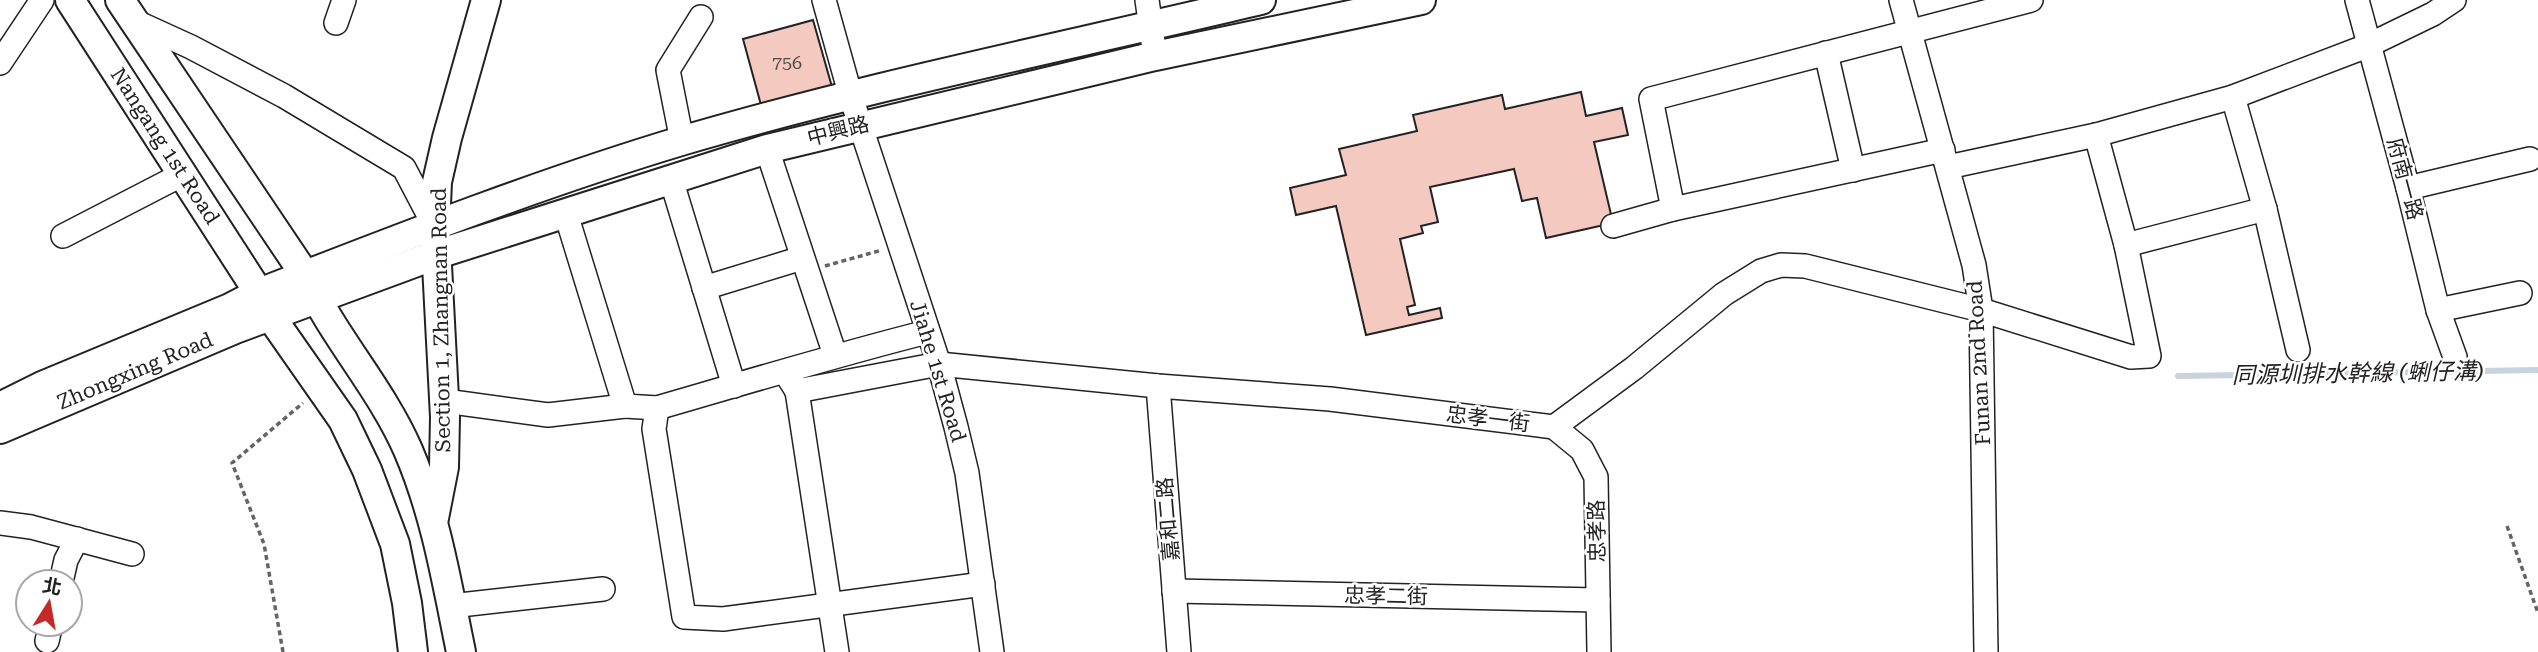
<svg xmlns="http://www.w3.org/2000/svg" width="2538" height="652" font-family="'Roboto Serif','Noto Sans TC',serif">
<rect width="100%" height="100%" fill="#fff"/>
<g fill="none" stroke-linecap="round" stroke-linejoin="round">
<path stroke="#c7d3dd" stroke-width="6" d="M2178,376l360,-6"/>
</g>
<g fill="#f3c9c0" stroke="#222" stroke-width="2">
<path d="M813,20l19,67 -71,18 -18,-66z"/>
<path d="M1581,92l5,24 36,-8 6,27 -34,7 19,81 -67,15 -9,-40 -15,3 -8,-32 -84,18 8,35 -17,4 2,7 -23,6 15,66 -8,2 2,8 31,-7 2,10 -76,17 -30,-129 -40,9 -6,-27 56,-13 -7,-26 78,-18 -4,-16 89,-20 3,14z"/>
</g>
<g fill="none" stroke-linecap="round" stroke-linejoin="round">
<defs>
<g id="minor">
<path d="M824,0l27,97 88,267 17,63 11,46 25,179"/>
<path d="M1147,0l8,56"/>
<path d="M1901,0l73,265 7,45 5,342"/>
<path d="M2357,0l51,188 30,122 17,47"/>
<path d="M134,21l57,26 93,49 120,72 31,59"/>
<path d="M336,23l8,-23"/>
<path d="M1826,53l27,117"/>
<path d="M0,63l42,-63"/>
<path d="M2233,97l32,112 33,141"/>
<path d="M682,141l-14,-71 33,-53"/>
<path d="M767,149l68,206"/>
<path d="M1948,167l148,-32 137,-38 134,-51 66,-32 21,-14"/>
<path d="M671,179l63,207"/>
<path d="M2408,188l122,-29"/>
<path d="M1673,209l-22,-110 380,-99"/>
<path d="M566,214l59,192 32,2"/>
<path d="M1613,226l60,-17 270,-59"/>
<path d="M63,236l120,-62"/>
<path d="M2126,245l139,-36"/>
<path d="M704,288l98,-30"/>
<path d="M2438,310l82,-17"/>
<path d="M927,332c-91,23 -180,50 -270,76l-3,21 30,188 39,2 260,-35"/>
<path d="M785,372l12,19 142,-27 219,22 172,13 224,28 80,-59 90,-74 37,-23 20,-6 24,1 176,44 150,47 18,-1 -23,-111 -30,-110"/>
<path d="M1158,386l21,266"/>
<path d="M797,391l40,261"/>
<path d="M445,401l103,14 77,-9"/>
<path d="M1554,427l28,23 14,27 3,175"/>
<path d="M0,523l31,4 101,27"/>
<path d="M61,582l5,-22 11,-21"/>
<path d="M1174,591l424,9"/>
<path d="M451,606l152,-17"/>
<path d="M47,641l4,-17"/>
</g>
<g id="major">
<path d="M70,0l189,293 12,24 72,103 24,50 28,74 12,59 6,49"/>
<path d="M120,0l185,275c28,62 76,113 103,175 28,65 39,134 53,202"/>
<path d="M0,407l42,-21 188,-78 29,-15c139,-54 279,-109 422,-152 191,-56 387,-95 580,-141"/>
<path d="M0,429l235,-100 203,-75 329,-105 388,-93 266,-56"/>
<path d="M434,518l10,-51 1,-50 -10,-190 2,-45 10,-44 39,-138"/>
</g>
</defs>
<use href="#minor" stroke="#222" stroke-width="26"/>
<use href="#major" stroke="#222" stroke-width="32"/>
<g stroke="#646464" stroke-width="3.5" stroke-dasharray="5 3.5" stroke-linecap="butt">
<path d="M825,266l57,-16"/>
<path d="M2507,526l31,87"/>
<path d="M283,652l-19,-108 -32,-81 71,-60"/>
</g>
<use href="#minor" stroke="#fff" stroke-width="23"/>
<use href="#major" stroke="#fff" stroke-width="28"/>
</g>
<g text-anchor="middle" stroke-width="5" stroke-linejoin="round" paint-order="stroke">
<g font-size="18" fill="#564c4a">
<text x="787" y="69">756</text>
</g>
<g font-size="21" fill="#222" stroke="#fff">
<text transform="translate(838 131) rotate(-14)" y="7">中興路</text>
<text transform="translate(165 146) rotate(57)" y="7">Nangang 1st Road</text>
<text transform="translate(2405 179) rotate(75)" y="7">府南一路</text>
<text transform="translate(441 320) rotate(-91)" y="7">Section 1, Zhangnan Road</text>
<text transform="translate(1979 363) rotate(-93)" y="7">Funan 2nd Road</text>
<text transform="translate(135 371) rotate(-23)" y="7">Zhongxing Road</text>
<text transform="translate(938 371) rotate(73)" y="7">Jiahe 1st Road</text>
<text transform="translate(1488 419) rotate(7)" y="7">忠孝一街</text>
<text transform="translate(1168 519) rotate(-95)" y="7">嘉和二路</text>
<text transform="translate(1597 531) rotate(-91)" y="7">忠孝路</text>
<text transform="translate(1386 596) rotate(1)" y="7">忠孝二街</text>
</g>
<g font-size="23" font-style="italic" fill="#222" stroke="#fff">
<text transform="translate(2358 373) rotate(-1)" y="8">同源圳排水幹線 (蜊仔溝)</text>
</g>
</g>
<g transform="translate(49 603) rotate(11)"><circle r="33" fill="#ffffff" stroke="#a7a7a7" stroke-width="2"/>
<path d="M0-5L12 26L0 18L-12 26Z" fill="#c62828"/>
<text y="-10" font-size="19" font-weight="bold" text-anchor="middle" fill="#222222">北</text>
</g>
</svg>
